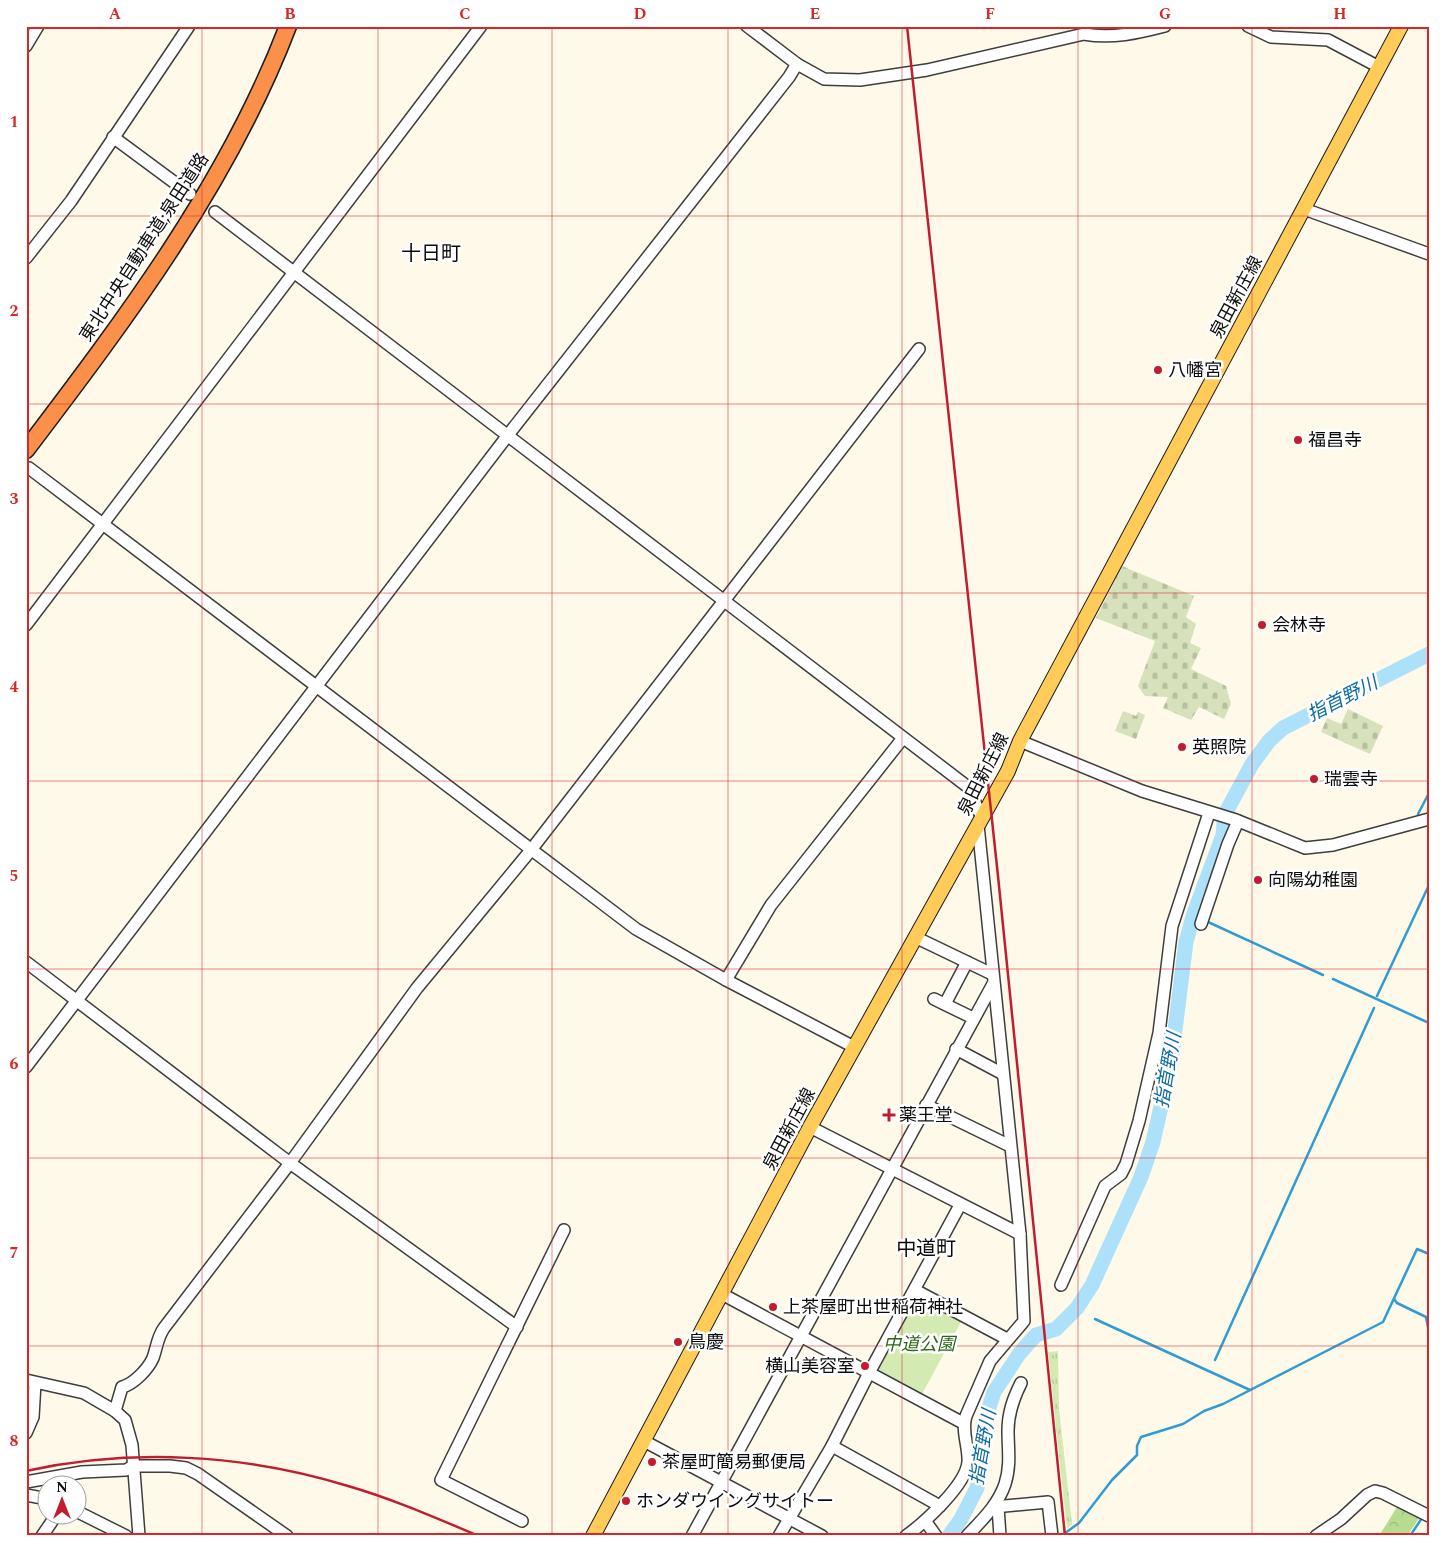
<svg xmlns="http://www.w3.org/2000/svg" width="1455" height="1562" font-family="Spectral,'Noto Sans JP',serif">
<defs>
<pattern id="grass-tufts" width="24" height="20" patternUnits="userSpaceOnUse" patternTransform="scale(1.25)"><rect width="24" height="20" fill="#d3eab2"/><path d="M3 7l-1-3M5 7V3M7 7l1-3M15 17l-1-3M17 17v-4M19 17l1-3" fill="none" stroke="#b4c798"/></pattern>
<pattern id="forest-crowns" width="20" height="18" patternUnits="userSpaceOnUse" patternTransform="scale(1.25)"><rect width="20" height="18" fill="#b7dc90"/><path d="M2 6a3 3 0 1 1 6 0M12 15a3 3 0 1 1 6 0" fill="none" stroke="#9cbb7b"/></pattern>
<pattern id="cemetery-stones" width="16" height="16" patternUnits="userSpaceOnUse" patternTransform="scale(1.25)"><rect width="16" height="16" fill="#d7e1bb"/><path d="M2 7V4a2 2 0 0 1 4 0v3zM10 15v-3a2 2 0 0 1 4 0v3z" fill="#b7c09f"/></pattern>
</defs>
<rect width="100%" height="100%" fill="#fff9e9"/>
<path fill="url(#grass-tufts)" d="M1058,1351l1,58 13,115 -5,5 -19,-177z"/>
<path fill="url(#forest-crowns)" d="M1397,1507l23,10 -13,19h-28z"/>
<g fill="url(#cemetery-stones)">
<path d="M1122,566l72,30 -8,21 10,7 -6,19 11,5 -10,21 35,17 5,18 -7,15 -25,-12 -8,13 -28,-12 5,-11 -23,-1 -7,-10 17,-45 -59,-23z"/>
<path d="M1348,709l35,17 -13,28 -49,-22 6,-14 14,6z"/>
<path d="M1123,711l13,5 2,-4 7,3 -9,24 -21,-8z"/>
</g>
<path fill="#d3eab2" d="M916,1295l46,25 -40,74 -45,-25z"/>
<g fill="none" stroke-linecap="round" stroke-linejoin="round">
<g stroke="#2f9cd3" stroke-width="2.5">
<path d="M1418,814l11,-21"/>
<path d="M1208,922l115,53"/>
<path d="M1333,979l96,44"/>
<path d="M1377,996l52,-111"/>
<path d="M1394,1299l3,4 29,14 3,16"/>
<path d="M1095,1319l155,71"/>
<path d="M1215,1360l159,-352"/>
<path d="M1061,1536l18,-13 33,-43 25,-25v-9l4,-9 42,-13 21,-13 19,-7 160,-82 34,-73 12,5"/>
<path d="M1410,1536l12,-18"/>
</g>
<path stroke="#ace1f9" stroke-width="15" d="M949,1536l12,-17 16,-31 4,-18 1,-41 12,-37 25,-38 17,-19 20,-6 21,-21 15,-23 49,-108 12,-35 18,-80 15,-120 8,-29 29,-78 2,-21 27,-50 17,-23 14,-13 146,-74"/>
<defs>
<g id="minor">
<path d="M747,26l50,38 27,15 36,1 67,-10 157,-36c28,5 54,-1 81,-8"/>
<path d="M1248,26l23,11 57,3 51,27"/>
<path d="M26,46l12,-20"/>
<path d="M113,137l77,57"/>
<path d="M1304,209l125,45"/>
<path d="M215,212l753,575 14,31"/>
<path d="M26,258l45,-57 118,-175"/>
<path d="M29,468l607,461 90,51 128,67"/>
<path d="M26,625l455,-599"/>
<path d="M1020,741l122,50 94,29 69,28 28,-3 96,-26"/>
<path d="M1201,924l27,-80 10,-23"/>
<path d="M915,937l77,37"/>
<path d="M26,962l264,201 227,164"/>
<path d="M726,980l45,-75 132,-167"/>
<path d="M934,999l39,19"/>
<path d="M945,1004l22,-42"/>
<path d="M956,1049l47,25"/>
<path d="M26,1067l482,-632 281,-358 8,-13"/>
<path d="M926,1105l84,41"/>
<path d="M810,1127l210,107"/>
<path d="M1061,1285l44,-99 16,-12 5,-10 13,-43 20,-88 13,-107 37,-113"/>
<path d="M915,1290l92,49"/>
<path d="M722,1294l241,129"/>
<path d="M26,1380l58,13 31,18 10,9 7,25 7,91"/>
<path d="M115,1411l7,-24c12,-3 26,-18 31,-29 4,-11 4,-20 11,-30l126,-165 127,-175 114,-138 388,-501"/>
<path d="M26,1433l7,-16 2,-34"/>
<path d="M644,1441l178,95"/>
<path d="M832,1446l108,60"/>
<path d="M26,1482l56,-10 44,-2 7,-4h37l16,2 12,6 89,62"/>
<path d="M26,1495l22,4"/>
<path d="M994,1507l54,-5 4,34"/>
<path d="M998,1507l2,29"/>
<path d="M78,1512l48,24"/>
<path d="M522,1521l-81,-41 123,-250"/>
<path d="M926,1522l10,14"/>
<path d="M42,1536l15,-22"/>
<path d="M692,1536l301,-552"/>
<path d="M779,1536l53,-90 37,-73 91,-168"/>
<path d="M906,1536c18,-13 60,-51 62,-74 1,-15 -7,-31 -2,-46l24,-55 34,-40 -4,-87 -42,-409"/>
<path d="M967,1536c15,-16 31,-31 38,-52 6,-18 3,-36 3,-53 0,-18 5,-32 13,-48"/>
<path d="M1316,1536l25,-17 26,-24 8,-4 8,2 46,23"/>
</g>
<path id="major" d="M593,1536l217,-409 198,-356 12,-30 381,-715"/>
<path id="highway" d="M26,450c101,-133 202,-267 262,-424"/>
</defs>
<use href="#minor" stroke="#3e3e3e" stroke-width="14"/>
<use href="#major" stroke="#1c1c1c" stroke-width="16"/>
<use href="#highway" stroke="#1c1c1c" stroke-width="19"/>
<use href="#minor" stroke="#fff" stroke-width="11"/>
<use href="#major" stroke="#ffcc59" stroke-width="14"/>
<use href="#highway" stroke="#fb904b" stroke-width="16"/>
<g stroke="#c01e30" stroke-width="2.5">
<path d="M907,26l91,850 67,660"/>
<path d="M26,1471c106,-23 219,-17 322,15 45,13 88,32 131,50"/>
</g>
</g>
<path fill="none" stroke="#d62828" stroke-width="1" stroke-opacity="0.55" d="M202,26v1510M378,26v1510M552,26v1510M728,26v1510M902,26v1510M1078,26v1510M1252,26v1510M26,216h1403M26,404h1403M26,593h1403M26,781h1403M26,969h1403M26,1158h1403M26,1346h1403"/>
<g fill="#c01e30" stroke="#fff" stroke-width="2">
<circle cx="1158" cy="370" r="5"/>
<circle cx="1298" cy="440" r="5"/>
<circle cx="1262" cy="625" r="5"/>
<circle cx="1182" cy="747" r="5"/>
<circle cx="1314" cy="779" r="5"/>
<circle cx="1258" cy="880" r="5"/>
<path d="M886.5 1107.5h5v5h5v5h-5v5h-5v-5h-5v-5h5z"/>
<circle cx="773" cy="1307" r="5"/>
<circle cx="678" cy="1342" r="5"/>
<circle cx="865" cy="1366" r="5"/>
<circle cx="652" cy="1462" r="5"/>
<circle cx="626" cy="1501" r="5"/>
</g>
<g text-anchor="middle" stroke-width="5" stroke-linejoin="round" paint-order="stroke">
<g font-size="18" fill="#0b0b0b" stroke="#fff">
<text transform="translate(144 247) rotate(-57)" y="6">東北中央自動車道;泉田道路</text>
<text transform="translate(1236 297) rotate(-62)" y="6">泉田新庄線</text>
<text transform="translate(983 774) rotate(-63)" y="6">泉田新庄線</text>
<text transform="translate(789 1129) rotate(-62)" y="6">泉田新庄線</text>
</g>
<g font-size="18" fill="#0b0b0b" stroke="#fff" text-anchor="start">
<text x="1168" y="376">八幡宮</text>
<text x="1308" y="446">福昌寺</text>
<text x="1272" y="631">会林寺</text>
<text x="1192" y="753">英照院</text>
<text x="1324" y="785">瑞雲寺</text>
<text x="1268" y="886">向陽幼稚園</text>
<text x="899" y="1121">薬王堂</text>
<text x="783" y="1313">上茶屋町出世稲荷神社</text>
<text x="688" y="1348">鳥慶</text>
<text x="855" y="1372" text-anchor="end">横山美容室</text>
<text x="662" y="1468">茶屋町簡易郵便局</text>
<text x="636" y="1507">ホンダウイングサイトー</text>
</g>
<g font-size="18" font-style="italic" fill="#2e651a" stroke="#fff">
<text x="919" y="1350">中道公園</text>
</g>
<g font-size="19" font-style="italic" fill="#106ba1" stroke="#fff">
<text transform="translate(1342 698) rotate(-27)" y="7">指首野川</text>
<text transform="translate(1167 1070) rotate(-80)" y="7">指首野川</text>
<text transform="translate(982 1447) rotate(-80)" y="7">指首野川</text>
</g>
<g font-size="20" fill="#0b0b0b" stroke="#fff">
<text x="431" y="260">十日町</text>
<text x="926" y="1255">中道町</text>
</g>
</g>
<rect width="1455" height="1562" fill="none" stroke="#ffffff" stroke-width="55"/>
<g transform="translate(62 1500)"><circle r="24" fill="#ffffff" stroke="#9d9d9d"/>
<path d="M0-4L9 19L0 12L-9 19Z" fill="#c01e30"/>
<text y="-8" font-size="14" font-weight="bold" text-anchor="middle" fill="#0b0b0b">N</text>
</g>
<rect x="28" y="28" width="1400" height="1506" fill="none" stroke="#d62828" stroke-width="2"/>
<g font-size="16" text-anchor="middle" font-weight="bold" fill="#d62828">
<text x="115" y="19">A</text>
<text x="290" y="19">B</text>
<text x="465" y="19">C</text>
<text x="640" y="19">D</text>
<text x="815" y="19">E</text>
<text x="990" y="19">F</text>
<text x="1165" y="19">G</text>
<text x="1340" y="19">H</text>
<text x="14" y="127">1</text>
<text x="14" y="316">2</text>
<text x="14" y="504">3</text>
<text x="14" y="692">4</text>
<text x="14" y="881">5</text>
<text x="14" y="1069">6</text>
<text x="14" y="1258">7</text>
<text x="14" y="1446">8</text>
</g>
</svg>
